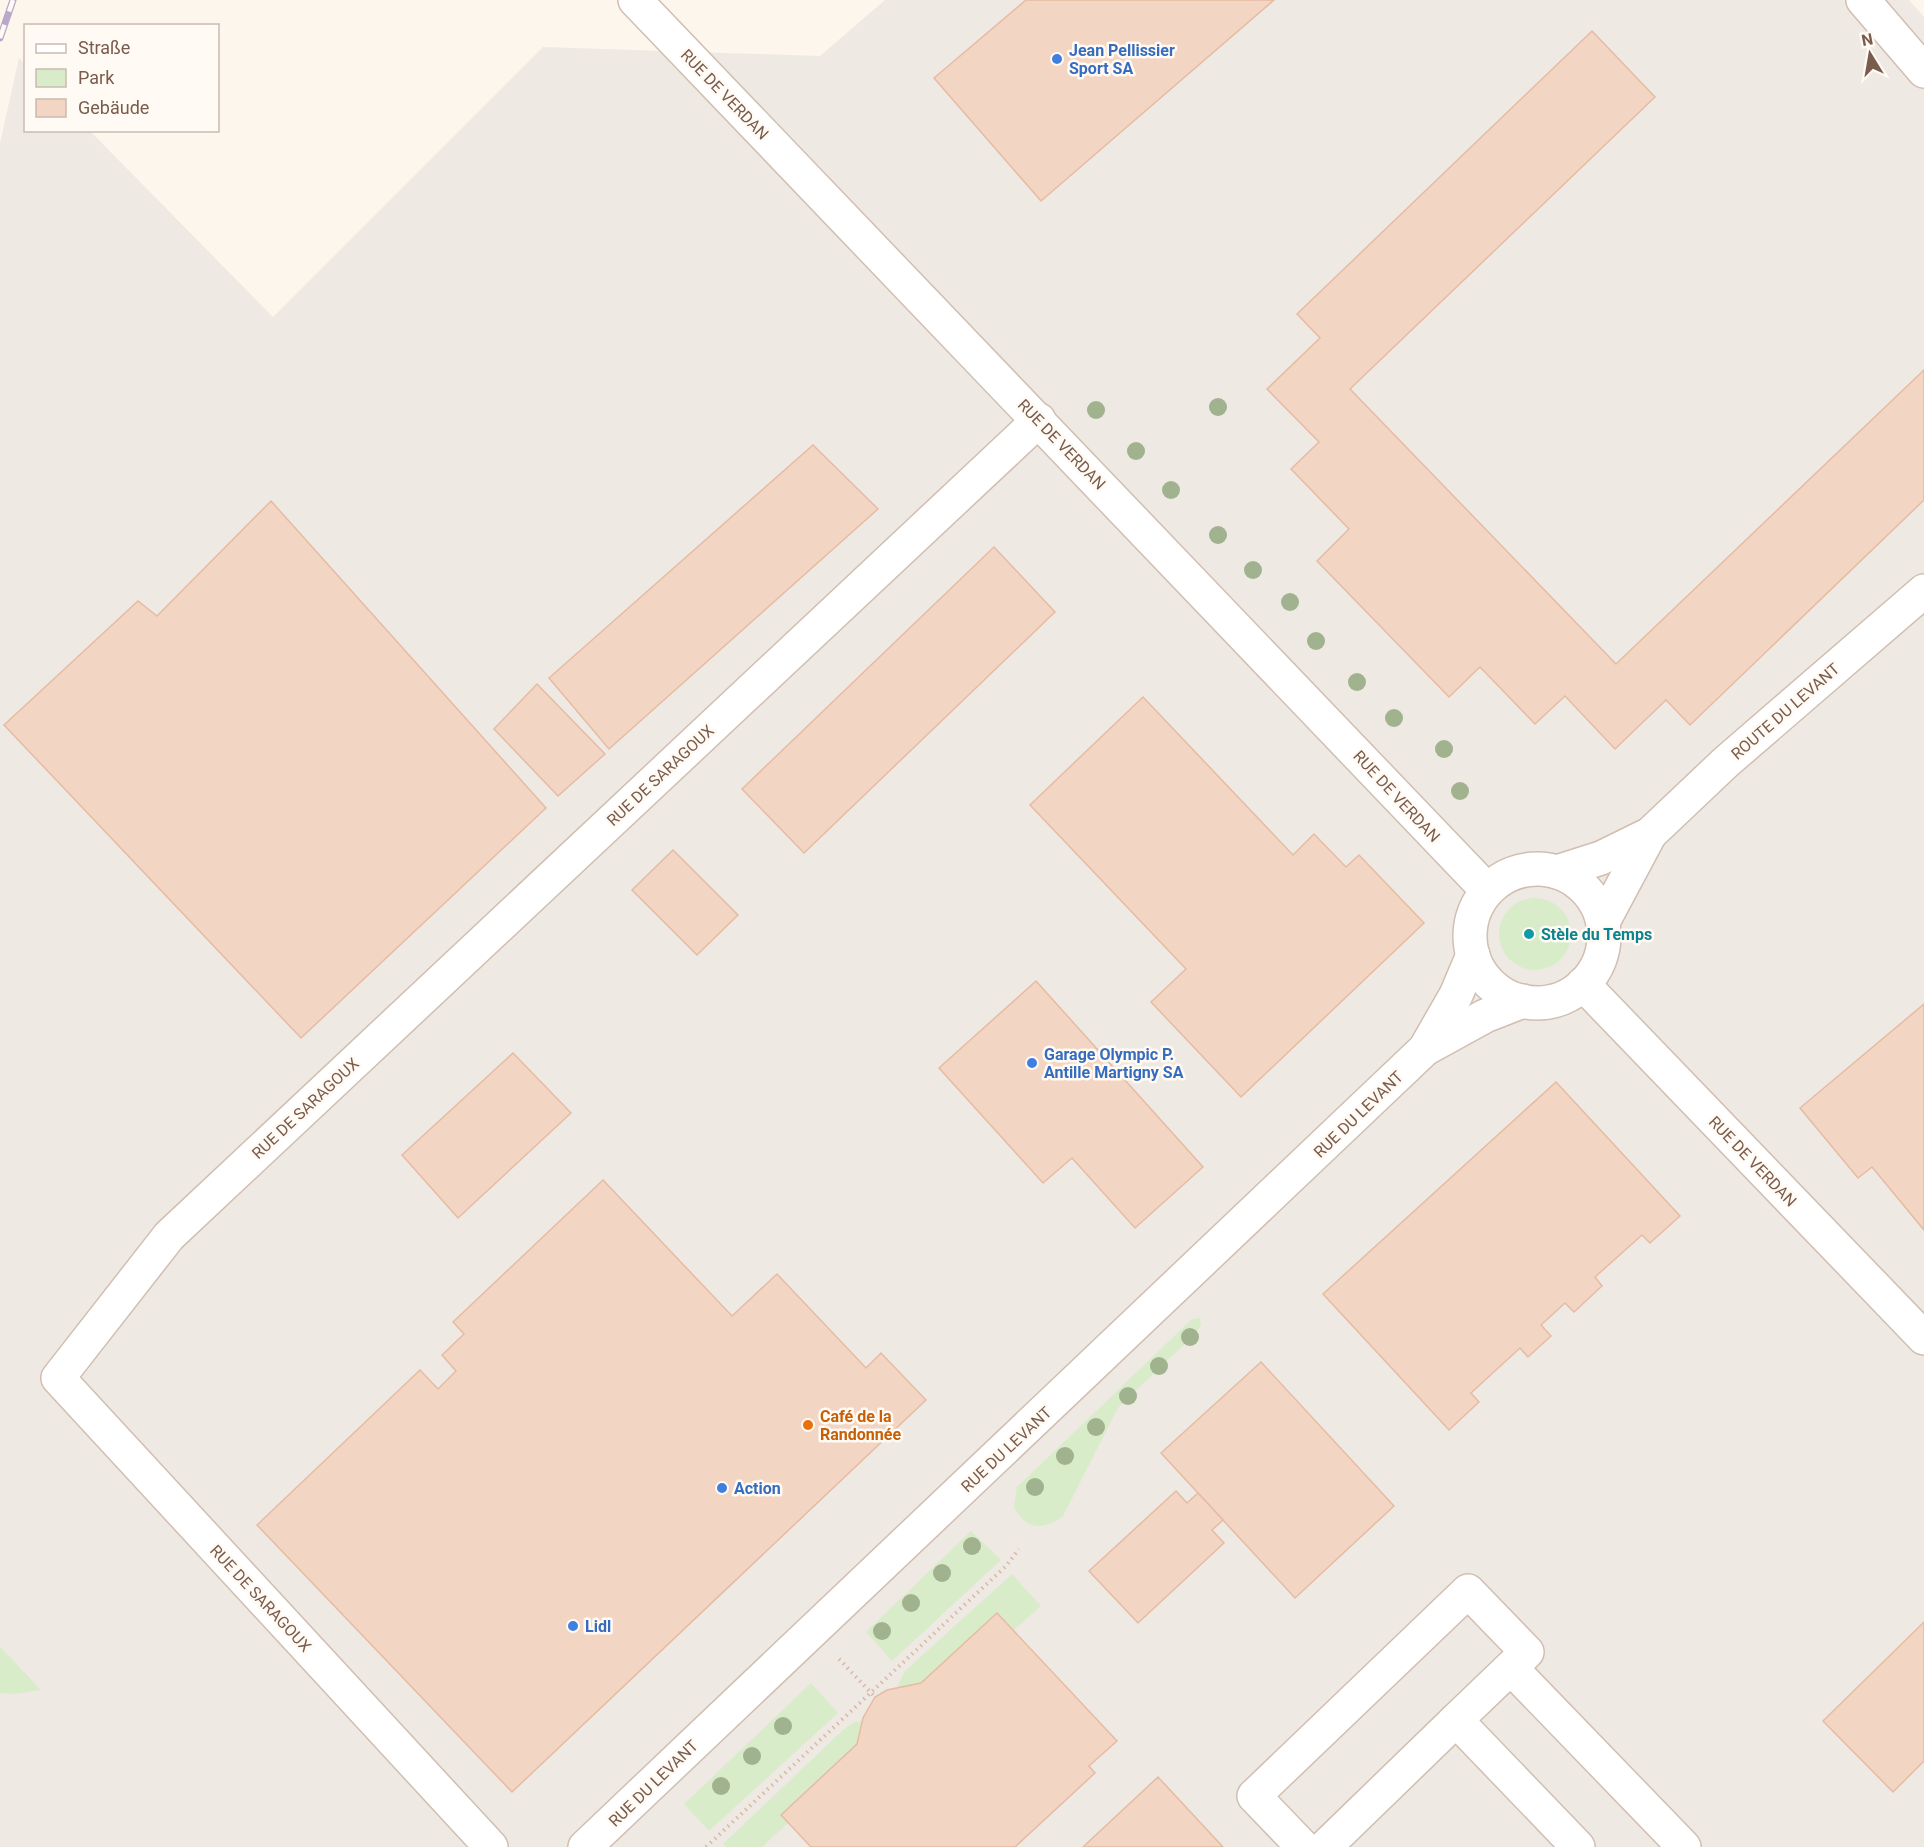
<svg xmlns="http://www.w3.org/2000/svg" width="1924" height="1847" font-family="Roboto,sans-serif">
<rect width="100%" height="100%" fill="#fdf6ec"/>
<path fill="#efe9e4" d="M885,0h1024l15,17v1830h-1924v-1704l19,-85 6,7 1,65 64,1 183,186 270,-270 277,9z"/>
<g fill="#d8ecc9">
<circle cx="1535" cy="934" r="36"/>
<path d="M1200,1318l1,8 -9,11 -74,71 -55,108c-19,15 -38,14 -49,-9l3,-20 175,-168z"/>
<path d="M971,1531l30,29 -109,101 -26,-29z"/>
<path d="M1012,1574l29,32 -28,25 -17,-18 -75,70 -25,6 9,-18z"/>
<path d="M0,1647l41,43 -27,4 -14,-1z"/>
<path d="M811,1683l27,30 -129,118 -25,-27z"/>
<path d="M863,1721l-6,23 -76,71 7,8 -26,24h-36l-3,-3 121,-115 10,-7z"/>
</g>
<g fill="#f3d5c3" stroke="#e6bba3" stroke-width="1.5">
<path d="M1026,0h248l-233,201 -107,-123z"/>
<path d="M1592,31l63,66 -305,292 266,275 308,-294v130l-234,225 -24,-25 -51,49 -50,-53 -30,28 -55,-57 -31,30 -132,-136 32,-32 -58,-60 28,-27 -52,-53 53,-51 -23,-24z"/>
<path d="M813,445l65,64 -269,240 -60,-71z"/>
<path d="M271,501l275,307 -245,230 -297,-313 134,-124 19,15z"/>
<path d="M994,547l61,65 -251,241 -62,-64z"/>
<path d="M537,684l68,70 -47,42 -64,-67z"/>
<path d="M1143,697l150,158 21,-21 32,33 13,-12 65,68 -183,174 -90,-95 35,-33 -156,-164z"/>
<path d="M673,850l65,65 -41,40 -65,-65z"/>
<path d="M1036,981l167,186 -68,61 -63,-70 -29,25 -104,-115z"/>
<path d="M1924,1004v226l-52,-63 -14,11 -58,-70z"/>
<path d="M513,1053l58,60 -113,105 -56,-63z"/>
<path d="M1556,1082l124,134 -30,27 -8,-8 -47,42 7,9 -28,26 -9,-9 -24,22 10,11 -23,21 -8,-9 -49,45 8,9 -30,28 -126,-136z"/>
<path d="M603,1180l129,136 45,-42 89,94 15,-15 45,47 -414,392 -255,-267 163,-155 18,19 18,-18 -14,-16 22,-21 -11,-12z"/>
<path d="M1261,1362l133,144 -99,92 -134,-145z"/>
<path d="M1176,1491l11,12 11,-10 25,27 -11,10 12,13 -86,80 -49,-52z"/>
<path d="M997,1613l120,128 -28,25 6,7 -80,74h-204l-30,-32 76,-71 6,-26 12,-21 12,-7 34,-7z"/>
<path d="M1924,1622v139l-31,31 -70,-71z"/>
<path d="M1158,1777l65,70h-140z"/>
</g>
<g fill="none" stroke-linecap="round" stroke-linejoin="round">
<defs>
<g id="minor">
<path d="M635,0l852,890"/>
<path d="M1863,0l61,71"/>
<circle cx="1537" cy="936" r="67"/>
<path d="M1557,872l44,-14 49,-24 76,-72 198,-171"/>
<path d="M1603,922l47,-88"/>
<path d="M1583,984l341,354"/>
<path d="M1425,1049l60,-33 38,-15"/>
<path d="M1511,1668l173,179"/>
<path d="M491,1847l-433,-469 111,-142 870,-816"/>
<path d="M585,1847l840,-798 31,-54 17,-40"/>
<path d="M1303,1847l-49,-51 214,-205 59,61 -71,68"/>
<path d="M1325,1847l131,-127 122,127"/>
</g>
</defs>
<use href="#minor" stroke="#d1beb0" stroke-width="36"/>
<g stroke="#d9b8a5" stroke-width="4" stroke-dasharray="1.5 4.5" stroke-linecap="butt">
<path d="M839,1659l36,38"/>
<path d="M706,1847l300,-281 13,-17"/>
</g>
<use href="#minor" stroke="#fff" stroke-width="33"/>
<defs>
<path id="rail" d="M0,38l13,-38"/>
</defs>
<use href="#rail" stroke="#b9a8c9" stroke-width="7"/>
<use href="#rail" stroke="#fffaf3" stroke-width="4.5" stroke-dasharray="14" stroke-linecap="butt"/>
</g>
<g fill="#a0b28e">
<circle cx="1218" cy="407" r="9"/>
<circle cx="1096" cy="410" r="9"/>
<circle cx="1136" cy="451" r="9"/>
<circle cx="1171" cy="490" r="9"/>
<circle cx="1218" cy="535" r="9"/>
<circle cx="1253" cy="570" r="9"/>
<circle cx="1290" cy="602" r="9"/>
<circle cx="1316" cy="641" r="9"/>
<circle cx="1357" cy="682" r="9"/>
<circle cx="1394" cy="718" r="9"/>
<circle cx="1444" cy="749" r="9"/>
<circle cx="1460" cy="791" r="9"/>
<circle cx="1190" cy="1337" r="9"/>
<circle cx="1159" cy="1366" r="9"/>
<circle cx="1128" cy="1396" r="9"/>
<circle cx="1096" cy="1427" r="9"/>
<circle cx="1065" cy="1456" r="9"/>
<circle cx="1035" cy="1487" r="9"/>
<circle cx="972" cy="1546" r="9"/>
<circle cx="942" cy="1573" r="9"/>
<circle cx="911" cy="1603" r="9"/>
<circle cx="882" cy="1631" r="9"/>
<circle cx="783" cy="1726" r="9"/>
<circle cx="752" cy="1756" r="9"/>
<circle cx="721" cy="1786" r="9"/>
</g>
<g fill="#3f7fe0" stroke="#fffaf3" stroke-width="2">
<circle cx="1057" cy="59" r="6"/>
<circle cx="1032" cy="1063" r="6"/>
<circle cx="722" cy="1488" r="6"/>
<circle cx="573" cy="1626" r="6"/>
</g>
<circle fill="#0f9aa8" stroke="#fffaf3" stroke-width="2" cx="1529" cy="934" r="6"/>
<circle fill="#e8710a" stroke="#fffaf3" stroke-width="2" cx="808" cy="1425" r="6"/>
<g text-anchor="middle" stroke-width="5" stroke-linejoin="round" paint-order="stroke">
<g font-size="16" font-weight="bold" fill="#366cbe" stroke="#fffaf3" text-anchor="start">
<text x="1069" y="56">Jean Pellissier<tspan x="1069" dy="18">Sport SA</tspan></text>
<text x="1044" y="1060">Garage Olympic P.<tspan x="1044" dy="18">Antille Martigny SA</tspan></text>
<text x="734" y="1494">Action</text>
<text x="585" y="1632">Lidl</text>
</g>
<g font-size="16" fill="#7a5c4d" stroke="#fffaf3">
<text transform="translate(725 94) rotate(46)" y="6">RUE DE VERDAN</text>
<text transform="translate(1062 444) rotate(46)" y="6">RUE DE VERDAN</text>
<text transform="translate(1785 711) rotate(-41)" y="6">ROUTE DU LEVANT</text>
<text transform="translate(660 775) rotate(-43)" y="6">RUE DE SARAGOUX</text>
<text transform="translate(1397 796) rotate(47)" y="6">RUE DE VERDAN</text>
<text transform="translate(305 1108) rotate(-43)" y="6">RUE DE SARAGOUX</text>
<text transform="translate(1358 1114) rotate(-44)" y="6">RUE DU LEVANT</text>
<text transform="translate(1753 1161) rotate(46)" y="6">RUE DE VERDAN</text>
<text transform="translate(1006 1449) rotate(-43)" y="6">RUE DU LEVANT</text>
<text transform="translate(261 1598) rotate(47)" y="6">RUE DE SARAGOUX</text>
<text transform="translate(653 1783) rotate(-44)" y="6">RUE DU LEVANT</text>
</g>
<g font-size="16" font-weight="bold" fill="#0d838f" stroke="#fffaf3" text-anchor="start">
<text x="1541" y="940">Stèle du Temps</text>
</g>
<g font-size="16" font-weight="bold" fill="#c56008" stroke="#fffaf3" text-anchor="start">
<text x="820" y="1422">Café de la<tspan x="820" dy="18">Randonnée</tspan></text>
</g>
</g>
<rect x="24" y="24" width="195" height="108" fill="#fffaf3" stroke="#cabbb1" stroke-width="1.5"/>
<rect x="36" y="44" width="30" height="9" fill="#ffffff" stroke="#cabbb1" stroke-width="1.5"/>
<text x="78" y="54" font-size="18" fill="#7a5c4d">Straße</text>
<rect x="36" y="69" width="30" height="18" fill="#d8ecc9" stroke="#cabbb1" stroke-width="1.5"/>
<text x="78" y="84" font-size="18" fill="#7a5c4d">Park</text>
<rect x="36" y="99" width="30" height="18" fill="#f3d5c3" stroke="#cabbb1" stroke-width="1.5"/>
<text x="78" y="114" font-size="18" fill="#7a5c4d">Gebäude</text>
<g transform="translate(1870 54) rotate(349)" stroke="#fffaf3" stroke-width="4.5" paint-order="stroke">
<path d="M0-4.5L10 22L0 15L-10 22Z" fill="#7a5c4d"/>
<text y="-9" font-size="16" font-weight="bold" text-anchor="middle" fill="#7a5c4d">N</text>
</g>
</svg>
